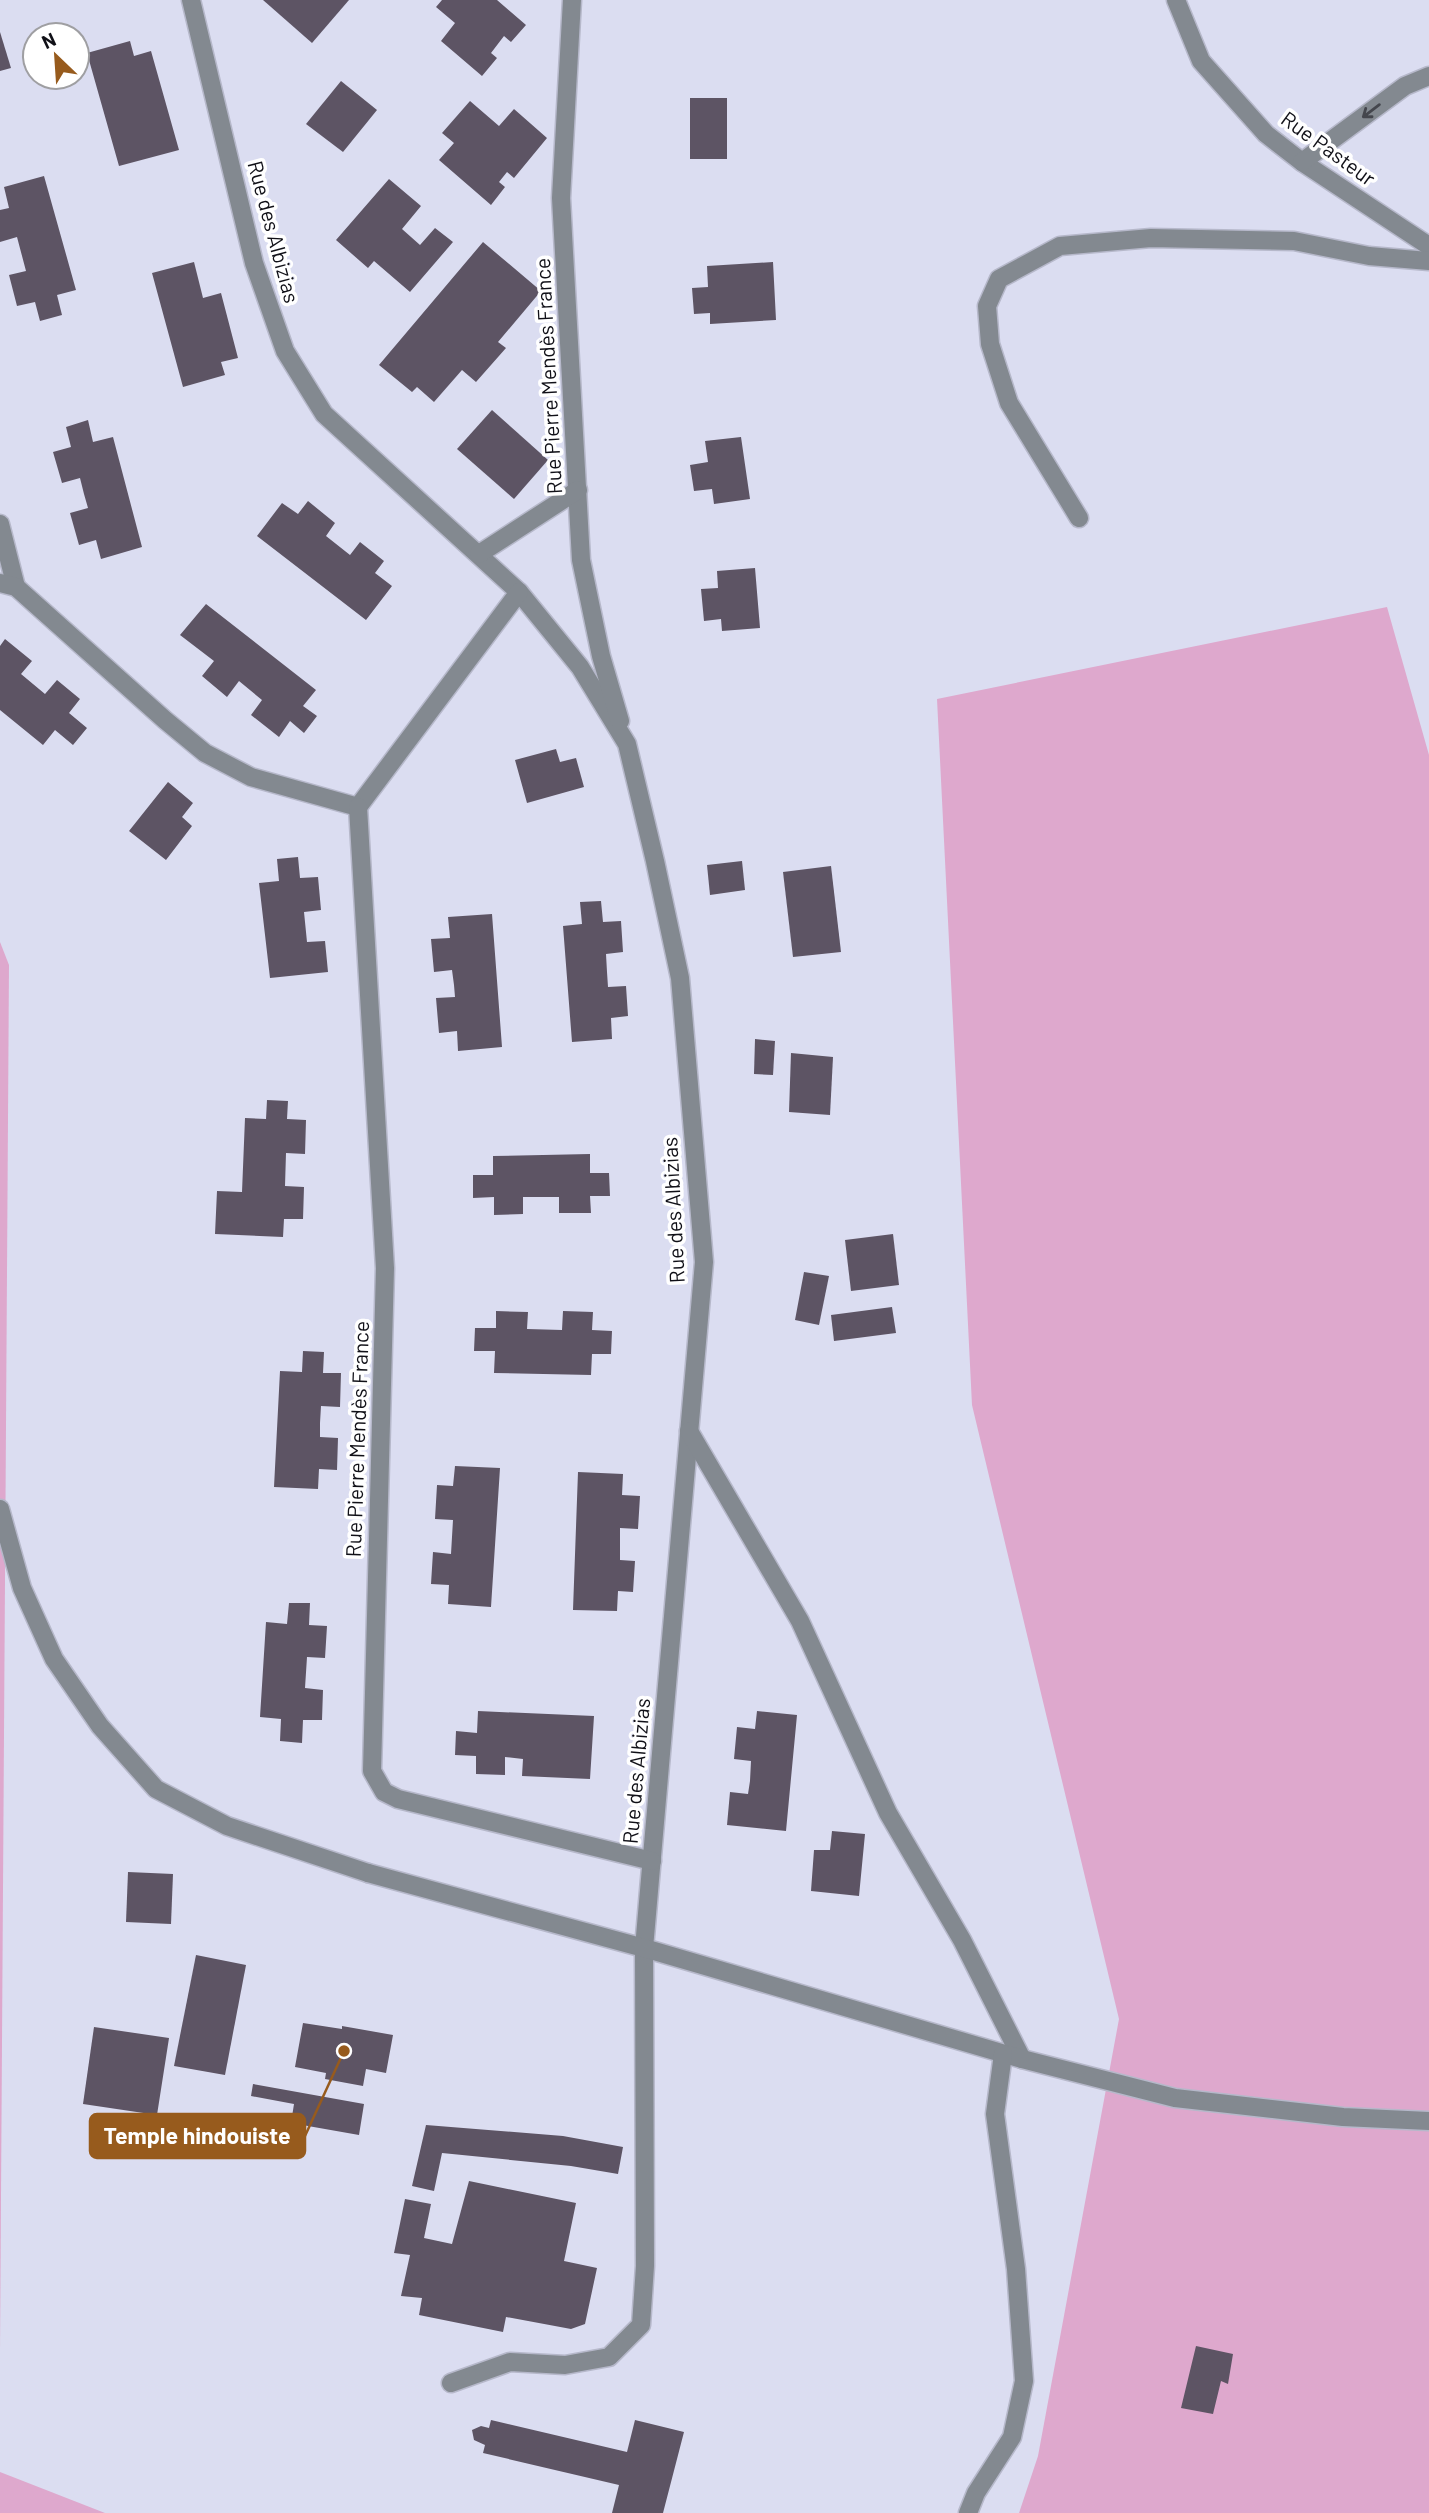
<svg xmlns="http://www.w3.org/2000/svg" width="1429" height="2513" font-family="Barlow,sans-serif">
<rect width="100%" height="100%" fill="#dbddf1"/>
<g fill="#dea8cd">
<path d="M1387,607l42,148v1758h-410l19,-57 81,-437 -147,-614 -35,-706z"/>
<path d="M0,942l9,23 -9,1386z"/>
<path d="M0,2472l105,41h-105z"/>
</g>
<g fill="#5d5464">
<path d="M263,0h86l-37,43z"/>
<path d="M442,0h55l29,25 -15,17 -7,-6 -13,17 6,5 -15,18 -41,-35 14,-18 -19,-16z"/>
<path d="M0,32l11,36 -11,3z"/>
<path d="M130,41l4,15 17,-5 28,99 -60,16 -32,-113z"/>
<path d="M341,81l36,29 -34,42 -37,-28z"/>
<rect x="690" y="98" width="37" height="61"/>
<path d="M470,101l29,25 15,-17 33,29 -33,40 -7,-6 -8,10 6,5 -14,18 -52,-45 15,-17 -12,-10z"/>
<path d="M44,176l32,114 -19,5 5,20 -22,6 -5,-19 -18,4 -8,-31 17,-4 -9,-34 -17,5v-32l9,-2 -5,-21z"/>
<path d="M389,179l32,27 -19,23 18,16 15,-17 18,14 -43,50 -36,-31 -6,7 -32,-28z"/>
<path d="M483,242l58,49 -43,51 8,6 -30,34 -14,-12 -28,32 -17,-15 -5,5 -33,-27z"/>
<path d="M194,262l9,36 18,-5 17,65 -17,4 4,13 -42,12 -31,-114z"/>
<path d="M773,262l3,58 -66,4v-11l-16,1 -2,-26 16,-1 -1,-21z"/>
<path d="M492,410l56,50 -34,39 -57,-50z"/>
<path d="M88,420l5,22 20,-5 29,110 -41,12 -5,-19 -17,5 -9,-32 18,-5 -4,-14 -4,-16 -18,5 -9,-31 18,-5 -5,-20z"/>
<path d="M741,437l9,62 -36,5 -2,-15 -18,2 -4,-26 18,-3 -3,-21z"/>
<path d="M308,501l27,22 -9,13 24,19 10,-13 24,19 -9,12 17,13 -26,34 -109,-84 25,-33 16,11z"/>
<path d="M755,568l5,60 -38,3 -1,-12 -17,2 -3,-32 17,-1 -1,-17z"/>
<path d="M206,604l110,86 -13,16 14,10 -13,17 -14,-12 -11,16 -28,-22 11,-15 -23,-19 -12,16 -25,-21 12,-15 -34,-26z"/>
<path d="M5,639l27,22 -11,13 24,20 12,-14 23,19 -11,14 18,15 -14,17 -18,-15 -12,15 -43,-35v-64z"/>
<path d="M556,749l4,13 16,-4 8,29 -57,16 -12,-43z"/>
<path d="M168,782l25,21 -11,14 10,9 -26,34 -37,-29z"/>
<path d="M298,857l2,21 18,-1 3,33 -17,2 3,30 18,-1 3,31 -58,6 -11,-95 20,-2 -2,-22z"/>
<path d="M742,861l3,29 -35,5 -3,-30z"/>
<path d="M831,866l10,86 -48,5 -10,-85z"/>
<path d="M601,901l2,21 18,-1 2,31 -17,2 1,18 1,15 18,-1 2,30 -17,2 1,21 -40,3 -9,-116 19,-2 -2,-22z"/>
<path d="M492,914l10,133 -44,4 -1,-20 -18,2 -3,-35 19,-1 -1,-12 -2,-15 -18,2 -3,-33 19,-1 -2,-21z"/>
<path d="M755,1039l20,2 -2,34 -19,-1z"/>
<path d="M791,1053l42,4 -3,58 -41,-3z"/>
<path d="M267,1100l21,1 -1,18 19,1 -1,34 -19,-1 -1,33 19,1 -1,32h-19l-1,18 -68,-3 2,-43 25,1 3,-74 21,1z"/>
<path d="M590,1154v19h19l1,23h-20l1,17h-32v-16h-36v17l-29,1v-18l-21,1v-23h20v-19z"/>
<path d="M893,1234l6,51 -48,6 -6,-51z"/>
<path d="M804,1272l25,4 -10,49 -24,-5z"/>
<path d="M892,1307l4,26 -62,8 -3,-26z"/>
<path d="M496,1311l32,1 -1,17 35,1 1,-19 30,1 -1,18 20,1 -1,23h-19l-1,21 -97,-2 1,-22h-21l1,-23h21z"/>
<path d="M303,1351l21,1 -1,21h18l-1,34 -19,-1 -1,17v14l18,1 -1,32 -18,-1 -1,20 -44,-2 6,-116 22,1z"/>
<path d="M455,1466l45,2 -9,139 -43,-3 1,-19 -18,-1 2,-32 18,2 2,-34 -18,-1 2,-34 16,1z"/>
<path d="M578,1472l45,2 -1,21 18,1 -2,33 -18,-1v32l15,1 -2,31 -15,-1 -1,20 -44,-1z"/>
<path d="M289,1603h21l-1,22 18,1 -2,32 -18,-1 -2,31 18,2 -1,30h-19l-1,23 -22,-2 1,-22 -21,-2 6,-95 21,2z"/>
<path d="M478,1711l116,5 -4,63 -68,-3 1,-17 -18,-2v18l-29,-1v-18l-21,-1 1,-24 21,2z"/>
<path d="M757,1711l40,4 -11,116 -59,-6 3,-33 18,2 2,-13 1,-20 -17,-2 3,-32 18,2z"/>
<path d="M832,1831l33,3 -6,62 -48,-5 3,-41h16z"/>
<path d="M128,1872l45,2 -2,50 -45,-2z"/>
<path d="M196,1955l50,10 -21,110 -51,-9z"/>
<path d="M303,2023l39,6v-3l51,9 -7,38 -20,-4 -3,17 -38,-7 1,-6 -31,-6z"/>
<path d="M94,2027l75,11 -12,77 -74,-11z"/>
<path d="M253,2084l111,20 -5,31 -68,-12 3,-19 -43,-8z"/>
<path d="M426,2125l137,11 60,11 -5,27 -47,-8 -129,-13 -8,38 -22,-5z"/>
<path d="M469,2181l107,22 -12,58 33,7 -12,56 -14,5 -65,-12 -3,15 -84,-17 3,-17 -21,-2 9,-41 -16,-2 11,-54 26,5 -7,34 28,6z"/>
<path d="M1196,2346l37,8 -5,30 -7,-3 -8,33 -32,-6z"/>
<path d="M491,2420l136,32 8,-32 49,12 -21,81h-51l7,-28 -136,-32 2,-8 -11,-5 -2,-10 9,-4 8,2z"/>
</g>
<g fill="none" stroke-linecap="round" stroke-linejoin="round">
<defs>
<g id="service">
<path d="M0,1509l22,79 32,71 46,67 56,63 71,37 141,47"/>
<path d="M451,2383l59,-21 55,3 44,-8 32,-32 4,-59 -1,-318"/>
</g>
<g id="minor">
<path d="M191,0l63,263 31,88 39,63 195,178 61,75 47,77 28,117 25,117 24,284 -60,686"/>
<path d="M572,0l-11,198 20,362 20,96 19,65"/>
<path d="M1176,0l25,61 65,73 36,28 127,84"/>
<path d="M1302,162l103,-76 24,-10"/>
<path d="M1079,518l-70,-115 -19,-59 -3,-38 12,-27 61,-33 91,-8 143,3 75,15 60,5"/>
<path d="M0,524l16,63"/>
<path d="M479,554l99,-64"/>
<path d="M0,583l16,4 149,133 40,33 46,24 107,30 161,-215"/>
<path d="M358,807l27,461 -13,503 12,21 14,7 254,62"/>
<path d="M689,1431l111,190 88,192 74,127 60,119"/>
<path d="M368,1873l276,75 378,111 153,39 168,19 86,4"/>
<path d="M968,2513l8,-20 36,-56 12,-56 -8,-112 -21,-155 8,-60"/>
</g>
</defs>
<use href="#service" stroke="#b6b8ca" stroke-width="21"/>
<use href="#minor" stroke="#b6b8ca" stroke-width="21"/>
<use href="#service" stroke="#838990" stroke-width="18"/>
<use href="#minor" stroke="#838990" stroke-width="18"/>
</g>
<defs><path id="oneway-shaft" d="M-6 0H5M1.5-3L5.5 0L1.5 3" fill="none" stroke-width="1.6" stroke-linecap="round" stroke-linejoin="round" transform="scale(1.75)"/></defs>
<use stroke="#44464d" href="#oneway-shaft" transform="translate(1371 111) rotate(143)"/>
<g text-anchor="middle" stroke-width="7" stroke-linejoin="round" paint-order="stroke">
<g font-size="21" fill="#101017" stroke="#fff">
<text transform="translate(1328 149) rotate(36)" y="7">Rue Pasteur</text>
<text transform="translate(273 232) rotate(75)" y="7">Rue des Albizias</text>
<text transform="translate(549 376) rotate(-93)" y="7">Rue Pierre Mendès France</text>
<text transform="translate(674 1210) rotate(-93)" y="7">Rue des Albizias</text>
<text transform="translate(358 1439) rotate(-88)" y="7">Rue Pierre Mendès France</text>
<text transform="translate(637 1771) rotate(-85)" y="7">Rue des Albizias</text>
</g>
</g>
<path fill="none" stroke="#975b1d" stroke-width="2.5" d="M344 2051L305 2136"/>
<circle fill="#975b1d" stroke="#fff" stroke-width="2.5" cx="344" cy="2051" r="7"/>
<rect fill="#975b1d" stroke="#975b1d" stroke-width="2.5" x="90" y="2114" width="215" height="44" rx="7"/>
<g font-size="23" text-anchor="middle" font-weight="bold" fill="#fff">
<text x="197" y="2144">Temple hindouiste</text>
</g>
<g transform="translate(56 56) rotate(335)"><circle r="33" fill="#ffffff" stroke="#9f9fa2" stroke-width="2"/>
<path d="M0-5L12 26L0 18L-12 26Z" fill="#975b1d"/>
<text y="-10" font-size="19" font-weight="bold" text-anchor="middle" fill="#101017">N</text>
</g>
</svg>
